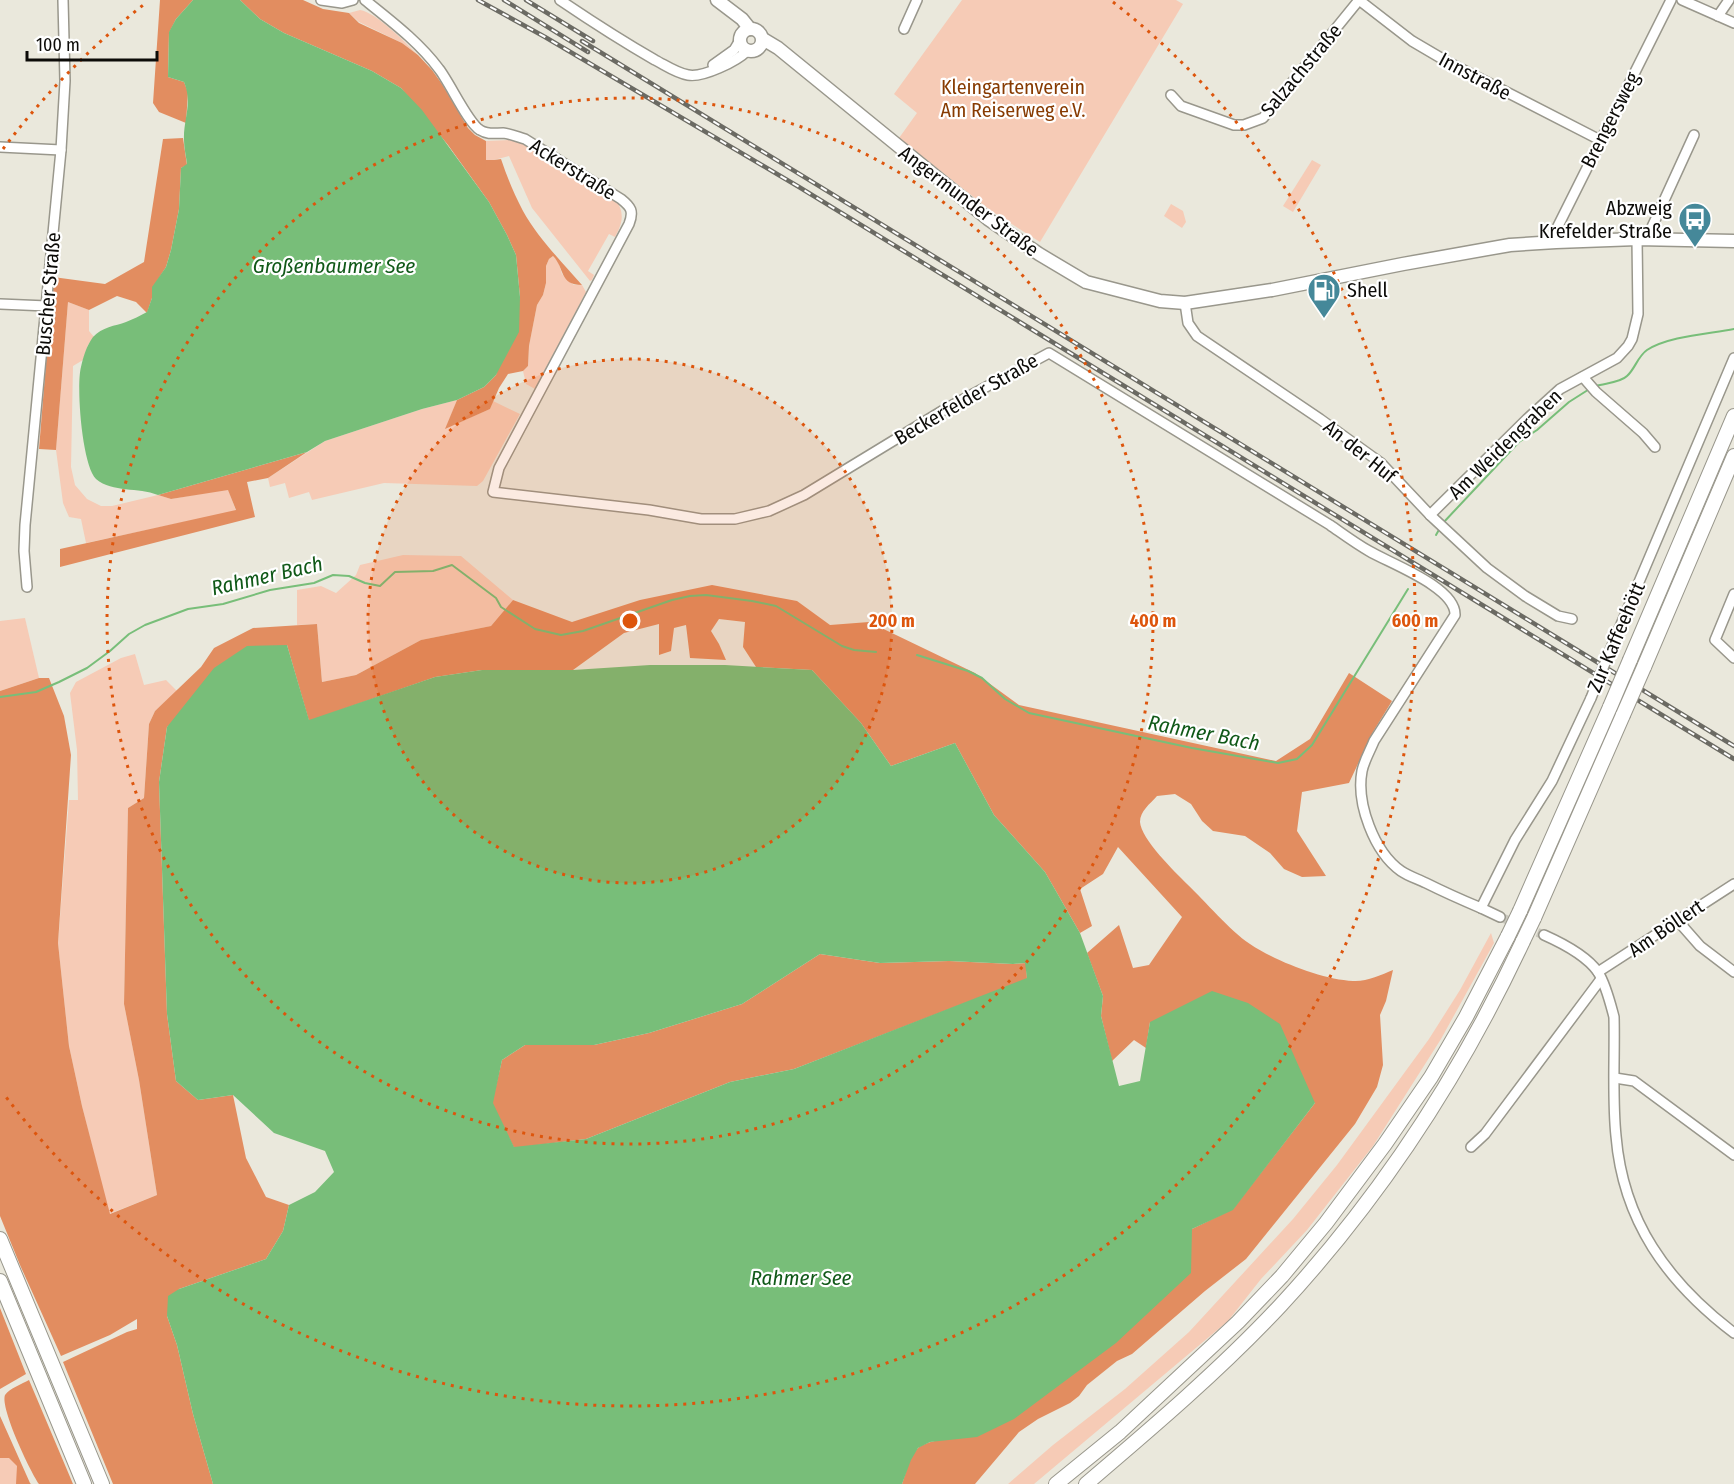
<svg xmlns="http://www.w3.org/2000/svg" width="1734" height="1484" font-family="'Fira Sans Condensed',sans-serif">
<rect width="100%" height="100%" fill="#eae8dc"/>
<g fill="#f6cbb6">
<path d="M962,0h214l7,4 -143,238 -50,-32 -91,-72 18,-25 -23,-19z"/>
<path d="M360,10c17,3 46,33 58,45l-16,-12 -43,-21 -10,-9z"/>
<path d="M510,140l13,2 92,57c10,13 8,24 0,38l-6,-3 -21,37 6,4 -2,5 -2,1 -58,-73 -23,-52 -15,4h-8v-19z"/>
<path d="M1312,160l9,5 -28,47 -10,-6z"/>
<path d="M1171,204l12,7 3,11 -4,6 -18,-12z"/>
<path d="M553,256l5,5 4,13 12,11h8l4,7 -51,97 -9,-5 -3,-13 5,-5 1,-20 8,-41 6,-10 3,-12v-17l3,-7z"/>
<path d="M68,302l21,8v21l5,6 -6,8 -5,15 -10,6 -2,101 4,18 12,14 14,7h11l46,-11 13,4 57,-10 8,22 -150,32 -5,-24 -12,-2 -6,-14 -7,-53z"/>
<path d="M457,400l-11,28 44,-19 3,-8 27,13 -37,67 -6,5 -93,-3 -72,17 -3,-8 -20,6 -4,-15 -15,4 -2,-9 57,-37 97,-32z"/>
<path d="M403,555l58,1 52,44 -22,26 -70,14 -65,35 -34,7 -5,-58 -20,1v-35l24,-4 15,7 20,-18 4,-10z"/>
<path d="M25,618l14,60 -39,13v-70z"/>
<path d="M135,654l9,31 22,-5 11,11 -22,20 -6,13 -5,74 -16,10 -4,196 15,76 18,115 -48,19 -27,-108 -13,-60 -11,-103 11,-143h9l-1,-50 -7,-57 6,-11 45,-24z"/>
<path d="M1491,933l3,10 -53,96 -68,107 -66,84 -46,49 -33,42 -194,163h-26l45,-39 72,-56 64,-57 104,-113 44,-54 92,-126 31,-49z"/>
<path d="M0,1417l29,67h-29z"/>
</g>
<g fill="#e28d60">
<path d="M160,0h33l-17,19 -7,14 -1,44 16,5 4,10 -2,31 -27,-11 -6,-9z"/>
<path d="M240,0h63l20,9 26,4 10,10 43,20 16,12 14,15 10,14 26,44 7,7 11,6v19h8l7,-1c6,18 13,35 22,52 15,27 39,51 59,74 -23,0 -17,-17 -29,-29l-4,3 -3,7v17l-3,12 -6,10 -8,41 -1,20 -5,5 -15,3 -9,14 -9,21 -45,20 12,-29 27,-13 12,-12 24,-78 -4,-42 -9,-20 -18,-33 -41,-57 -47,-57 -29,-17 -88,-38 -24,-14z"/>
<path d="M183,138l4,27 -6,3 -2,41 -8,41 -5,17 -13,20 -1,11 -5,15 -11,-11 -19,-6 -28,14 -21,-8 -12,148 -17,-1 14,-172 52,7 39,-22 19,-123z"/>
<path d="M307,452l-39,26 -21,4 8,35 -195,50v-18l176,-39 -8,-20 -57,9 -13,-4z"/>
<path d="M712,585l85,16 33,24 39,-3 106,51 44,32 257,56 34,-22 39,-66 43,28 -19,31 -24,51 -47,9 -5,39 29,45 -24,1 -18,-8 -14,-16 -25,-17 -32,-5 -11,-10 -11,-17 -16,-10 -18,2c-7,8 -17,15 -17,26 1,17 35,50 47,62 19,18 42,46 63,60 25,17 73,36 103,37 13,1 28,-6 40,-11l-7,31 -6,14 3,50 -6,22 -22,37 -109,135 -41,32 -73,63 -15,7 -30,24 -8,11 -9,7 -32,16 -19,13 -44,52h-73c4,-11 7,-26 15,-35 11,-11 45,-11 60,-13l215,-207 41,-20 82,-106 -165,-81 -4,26 -12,-8 -22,21 -11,-45 2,-20 -16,-43 32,-28 14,43 16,-3 33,-48 -64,-70 -15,27 -23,15 12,37 -12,7 -35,-61 -51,-57 -39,-72 -64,23 -30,-43 -49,-53 -56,-3 -13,-20 2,-25 -26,-3 -8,12 8,13 7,16 -36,-2 -4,-33 -12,3 -3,23 -12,4v-31l-35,9 -51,37h-91l-47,7 -126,44 -22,-76 -120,82 -8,55 8,232 9,67 22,19 35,-5 13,63 20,39 23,8 -6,26 -17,28 -87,30 -12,27 10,29 16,69 20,70h-100l-50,-122 64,-30 10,-3v-10l-27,16 -49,21 -41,-91 -20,-49v-525l39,-13h10l15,38 7,39 -13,188 11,103 13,60 28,108 47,-19 -18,-115 -15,-76 4,-196 16,-10 5,-74 6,-13 46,-44 13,-19 39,-20 64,-4 5,58 34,-7 65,-35 70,-14 22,-26 59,22 68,-22z"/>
<path d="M820,954l60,9 69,-2 64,3 13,-1 1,16 -233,90 -64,13 -144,57 -72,9 -22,-45 10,-43 23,-15h69l55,-12 93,-29z"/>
<path d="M0,1308l26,66 -26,15z"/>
<path d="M29,1380l44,104h-34c-9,-13 -39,-76 -34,-89 5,-7 17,-11 24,-15z"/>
<path d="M0,1416l30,67 1,1h-15l1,-18 -8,-8h-9z"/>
</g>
<g fill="#78be79" fill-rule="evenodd">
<path d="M193,0h47l20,19 24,14 88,38 29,17 21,22 67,92 18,33 9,20 4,42 -1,35 -23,43 -12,12 -27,13 -35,9 -97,32 -18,11 -149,43c-20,-8 -45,-2 -62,-16 -14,-14 -20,-93 -15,-112 2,-10 6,-22 12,-30 9,-10 22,-11 33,-15 7,-3 14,-6 21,-10l5,-14v-11l14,-20 5,-17 8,-41 2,-41 6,-4c-1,-8 -3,-16 -3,-24 -1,-20 9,-37 0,-58l-16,-5 1,-45 7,-13z"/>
<path d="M287,645l22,75 126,-43 47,-7h91l77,-5h75l87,5 49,53 30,43 64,-23 39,72 51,57 35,61 23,63 -2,20 18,70 21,-5 10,-59 62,-31 36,12 32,21 35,79 -82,107 -41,19 -1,44 -75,70 -102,76 -37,18 -47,5 -12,6 -7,12 -9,24h-689l-20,-70 -16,-69 -10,-29 1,-20 11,-7 87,-30 17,-28 6,-26 26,-13 19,-20 -9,-21 -51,-18 -41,-38 -35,5 -22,-19 -9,-67 -8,-232 8,-55 47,-59 33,-22zM820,954l60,9 69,-2 64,3 12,-1 2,15 -233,91 -64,13 -144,57 -72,8 -21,-44 9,-43 23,-15h69l55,-12 93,-29z"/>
</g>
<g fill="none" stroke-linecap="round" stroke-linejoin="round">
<g stroke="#78be79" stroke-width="2">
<path d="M1596,386c9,-3 24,-3 31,-10 8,-7 11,-20 20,-26 22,-14 61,-16 87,-21"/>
<path d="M1443,523l76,-81 18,-12 32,-28 22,-14"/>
<path d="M1436,535l4,-7"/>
<path d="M917,655l51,16 14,7 23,21 24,14 163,35 86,15 19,-4 15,-14 96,-156"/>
<path d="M0,697l36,-5 23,-10 28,-14 23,-17 19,-17 16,-9 43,-16 35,-5 47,-14 44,-7 19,-8 16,1 16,7 15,3 15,-14 38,-1 19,-6 44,33 5,9 34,22 26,6 22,-4 89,-31 18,-4 16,-1 46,6 24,5 66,40 12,4 22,2"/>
</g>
<path stroke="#c9c7bc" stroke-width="9" stroke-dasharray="9 4.5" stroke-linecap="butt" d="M1500,917l44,18"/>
<defs>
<g id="minor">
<path d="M321,0l21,3 11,-3"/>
<path d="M365,0c26,21 54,42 74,69 11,14 29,54 41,61 8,5 15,3 23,3 8,1 15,4 22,6l96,60c10,8 13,12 8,25l-130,244 -6,24 156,18 52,9h34l34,-8 35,-16 143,-87 102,-55 281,172c13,9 25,18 39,26 20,12 87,36 86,64l-81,126c-4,10 -10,20 -12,30 -6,32 12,81 39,100 7,5 17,8 25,12 18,9 36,17 55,25"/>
<path d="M560,0c31,21 62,41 95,60 10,5 21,13 33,15 15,3 49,-14 59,-24"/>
<path d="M1359,0l53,41 34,20 154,79"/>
<path d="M1682,0l52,23"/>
<path d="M1718,16l11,-16"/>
<path d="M904,29l13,-29"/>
<path d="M713,65l21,-15 6,-10"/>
<path d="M1171,95l10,11 53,19h10l19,-7 96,-118"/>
<path d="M0,147l61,3"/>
<path d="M1646,240l48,-105"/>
<path d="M1556,242l1,-14 114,-228"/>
<path d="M1185,303l3,20 9,13 123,83 61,44 49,52 57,53 38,28 33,20 14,3"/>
<path d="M0,304l47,2"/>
<path d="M1583,377l13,15 47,41 12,14"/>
<path d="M1430,515l97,-96 33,-30 57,-31 11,-12 4,-7 6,-25 -1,-75"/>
<path d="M27,587l-3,-36 1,-26 36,-375 4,-69 -2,-81"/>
<path d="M1734,594l-19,46 19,18"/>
<path d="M1611,648l123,-290"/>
<path d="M1500,917l-19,-9 34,-68 37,-59 39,-83"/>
<path d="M1678,921l22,25 34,26"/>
<path d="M1544,935c18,8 42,20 54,37 8,13 12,30 16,45 1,38 -2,81 2,119 7,85 51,146 118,197"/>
<path d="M1598,972l136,-88"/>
<path d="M1615,1078l19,3 100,74"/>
<path d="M1471,1147l14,-13 116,-155"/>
</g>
<g id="major">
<path d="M717,0l25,19 8,10"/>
<circle cx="751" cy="40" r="11"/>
<path d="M763,39l15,9 210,171 51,35 47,28 74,19 25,2 87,-13 131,-26 107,-19 46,-3 81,-3 97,2"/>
</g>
<g id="highway">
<path d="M1630,660l104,-244"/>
<path d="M1644,667l90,-211"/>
<path d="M1520,911l90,-204"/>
<path d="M1534,918l89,-203"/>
<path d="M0,1239l102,245"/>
<path d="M0,1281l84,203"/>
<path d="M1056,1484l64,-52 118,-110 44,-46 44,-53 59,-79 46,-67 35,-60 42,-81"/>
<path d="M1086,1484c67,-57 134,-114 194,-178 100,-108 181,-232 243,-365"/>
</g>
</defs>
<use href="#minor" stroke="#99978c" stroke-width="12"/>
<use href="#major" stroke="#99978c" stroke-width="15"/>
<use href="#highway" stroke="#99978c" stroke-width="16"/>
<use href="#minor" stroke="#fff" stroke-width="9"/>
<use href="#major" stroke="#fff" stroke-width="12"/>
<use href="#highway" stroke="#fff" stroke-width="14"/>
<defs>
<g id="rail">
<path d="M478,0l67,37 254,150 935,572"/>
<path d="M504,0l84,52"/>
<path d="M526,0l67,41"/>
<path d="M582,41l1152,705"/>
</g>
</defs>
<use href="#rail" stroke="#6b6a63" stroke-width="4.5"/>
<use href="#rail" stroke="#fff" stroke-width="2" stroke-dasharray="7" stroke-linecap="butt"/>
<defs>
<path id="minor-bridge" d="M1591,698l20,-50"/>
<g id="highway-bridge">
<path d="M1610,707l20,-47"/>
<path d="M1623,715l21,-48"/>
<path d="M1508,936l12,-25"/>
<path d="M1523,941l11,-23"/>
</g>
</defs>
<use href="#minor-bridge" stroke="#99978c" stroke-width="12" stroke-linecap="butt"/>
<use href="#highway-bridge" stroke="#99978c" stroke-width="16" stroke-linecap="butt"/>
<use href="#minor-bridge" stroke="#fff" stroke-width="9"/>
<use href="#highway-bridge" stroke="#fff" stroke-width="14"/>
</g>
<circle cx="630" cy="621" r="262" fill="#dd550c" fill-opacity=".12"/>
<g fill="none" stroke="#dd550c" stroke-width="3" stroke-dasharray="3 6">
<circle cx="630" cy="621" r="262"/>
<circle cx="630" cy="621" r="523"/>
<path d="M3 149A785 785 0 0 1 147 2M1113 2A785 785 0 1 1 3 1093"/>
</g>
<defs>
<symbol id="bus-pin" viewBox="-11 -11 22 30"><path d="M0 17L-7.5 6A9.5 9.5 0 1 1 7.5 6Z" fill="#458899" stroke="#fff"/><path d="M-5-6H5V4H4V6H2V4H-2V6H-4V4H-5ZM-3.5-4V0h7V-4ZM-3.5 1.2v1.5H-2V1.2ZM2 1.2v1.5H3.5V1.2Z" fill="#fff"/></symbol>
<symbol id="fuel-pin" viewBox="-11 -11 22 30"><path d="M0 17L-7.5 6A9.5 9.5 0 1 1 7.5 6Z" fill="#458899" stroke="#fff"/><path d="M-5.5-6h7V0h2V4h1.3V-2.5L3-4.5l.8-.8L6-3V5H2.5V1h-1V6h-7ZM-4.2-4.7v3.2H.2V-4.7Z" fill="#fff"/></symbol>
</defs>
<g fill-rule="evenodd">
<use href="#bus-pin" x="1676" y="200" width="38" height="52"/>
<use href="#fuel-pin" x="1305" y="271" width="38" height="52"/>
</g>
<g text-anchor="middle" stroke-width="4.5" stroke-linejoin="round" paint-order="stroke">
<g font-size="20" fill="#0c0b08" stroke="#fff">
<text transform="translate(1301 70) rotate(-50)" y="7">Salzachstraße</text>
<text transform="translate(1475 76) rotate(28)" y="7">Innstraße</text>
<text transform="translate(1610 120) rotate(-63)" y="7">Brengersweg</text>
<text transform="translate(573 169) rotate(32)" y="7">Ackerstraße</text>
<text transform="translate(969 201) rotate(37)" y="7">Angermunder Straße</text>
<text transform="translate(48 294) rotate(-85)" y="7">Buscher Straße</text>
<text transform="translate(966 399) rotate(-30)" y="7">Beckerfelder Straße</text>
<text transform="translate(1505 444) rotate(-44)" y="7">Am Weidengraben</text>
<text transform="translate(1360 451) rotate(39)" y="7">An der Huf</text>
<text transform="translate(1616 637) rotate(-67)" y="7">Zur Kaffeehött</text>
<text transform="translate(1666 928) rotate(-34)" y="7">Am Böllert</text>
</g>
<g font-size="20" fill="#873b02" stroke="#fff">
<text x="1013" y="94">Kleingartenverein<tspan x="1013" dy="23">Am Reiserweg e.V.</tspan></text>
</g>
<g font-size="20" fill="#0c0b08" stroke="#fff" text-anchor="end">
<text x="1672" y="215">Abzweig<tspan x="1672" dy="23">Krefelder Straße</tspan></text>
<text x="1347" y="297" text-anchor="start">Shell</text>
</g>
<g font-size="21" font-style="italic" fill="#105918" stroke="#fff">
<text x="334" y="273">Großenbaumer See</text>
<text transform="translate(267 576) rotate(-13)" y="7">Rahmer Bach</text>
<text transform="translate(1204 733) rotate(11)" y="7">Rahmer Bach</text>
<text x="801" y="1285">Rahmer See</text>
</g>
</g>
<circle cx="630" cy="621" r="9" fill="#dd550c" stroke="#fff" stroke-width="3"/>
<g font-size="18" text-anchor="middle" font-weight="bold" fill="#dd550c" stroke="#fff" stroke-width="4.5" stroke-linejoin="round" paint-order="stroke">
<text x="892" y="627">200 m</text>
<text x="1153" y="627">400 m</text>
<text x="1415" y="627">600 m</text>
</g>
<path d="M27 51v9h130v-9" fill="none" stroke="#0c0b08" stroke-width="3"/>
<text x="36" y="51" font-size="18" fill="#0c0b08" stroke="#ffffff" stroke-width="4.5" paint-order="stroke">100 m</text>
</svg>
